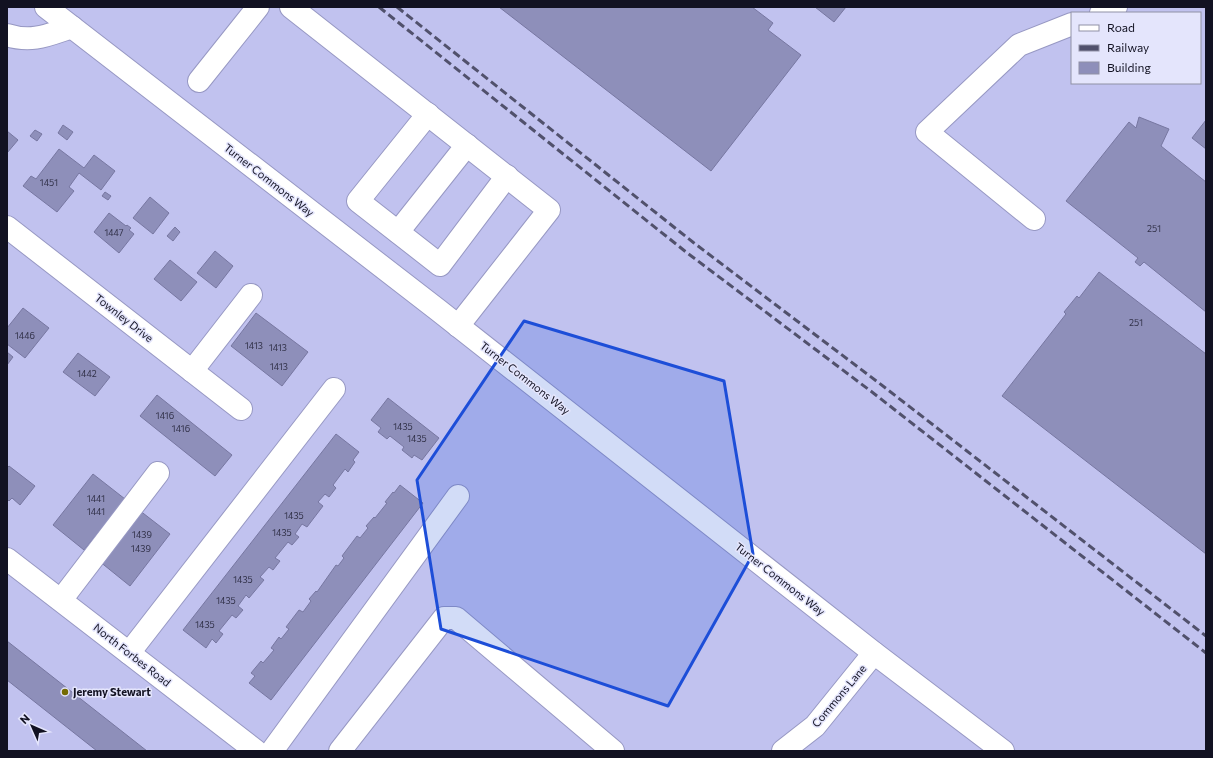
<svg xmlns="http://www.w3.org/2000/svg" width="1213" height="758" font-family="Commissioner,sans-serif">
<rect width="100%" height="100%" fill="#c1c2ef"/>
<g fill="#8e8fba" stroke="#7777a1">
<path d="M499,7h253l21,16 -5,7 33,25 -90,116z"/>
<path d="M815,7h31l-12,15z"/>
<path d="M1139,117l30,12 -8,17 45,36v130l-62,-50 -4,4 -5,-4 3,-4 -72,-57 63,-79 7,6z"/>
<path d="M1206,120v29l-14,-11z"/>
<path d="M63,125l10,7 -6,8 -9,-7z"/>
<path d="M35,130l7,4 -5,7 -7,-5z"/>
<path d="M7,131l11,9 -11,13z"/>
<path d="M59,149l25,19 10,-13 21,16 -14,19 -22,-17 -10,14 5,4 -17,21 -34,-26 8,-10 5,3z"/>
<path d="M105,192l6,4 -3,4 -6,-4z"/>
<path d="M150,197l19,16 -16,21 -20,-16z"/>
<path d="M109,213l17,13 1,-1 4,3 -2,2 5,4 -15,19 -25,-21z"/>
<path d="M175,227l5,5 -7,9 -6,-5z"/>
<path d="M215,251l18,15 -17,22 -19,-15z"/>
<path d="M170,260l27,22 -16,19 -27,-22z"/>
<path d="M1099,272l107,82v200l-204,-158 64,-82 -2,-2 13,-16 2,2z"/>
<path d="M23,308l26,20 -24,30 -18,-14v-16z"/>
<path d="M256,313l52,39 -26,34 -51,-40z"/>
<path d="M7,352l6,5 -6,8z"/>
<path d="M78,353l32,24 -15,19 -32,-24z"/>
<path d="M157,395l75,60 -17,21 -75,-60z"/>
<path d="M388,398l51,40 -17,22 -8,-5 -2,3 -10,-8 2,-3 -14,-11 -3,3 -9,-7 3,-4 -10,-8z"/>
<path d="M336,434l23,18 -6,8 2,2 -7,10 -3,-3 -12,16 3,3 -7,9 -4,-3 -7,8 5,4 -16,21 -5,-3 -7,10 4,3 -7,8 -4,-3 -13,16 5,3 -7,9 -4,-3 -9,10 4,3 -15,18 -3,-3 -8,11 5,4 -7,8 -4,-3 -13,16 4,3 -7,9 -4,-4 -6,9 -23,-18z"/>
<path d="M9,466l26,20 -15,19 -8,-7 -3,3 -2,-2v-31z"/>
<path d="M93,474l32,25 -41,51 -31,-25z"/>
<path d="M400,485l23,18 -152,197 -22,-17 6,-7 -4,-3 10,-12 2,2 11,-13 -3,-2 8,-11 2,2 8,-10 -3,-2 13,-17 4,2 8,-11 -2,-2 7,-8 1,1 19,-27 2,1 6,-8 -2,-2 15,-20 3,2 8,-10 -2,-2 8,-9 1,1 12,-15 -2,-1 8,-10 1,1z"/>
<path d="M139,510l31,24 -40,52 -31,-25z"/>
<path d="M7,641l140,110h-50l-90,-71z"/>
</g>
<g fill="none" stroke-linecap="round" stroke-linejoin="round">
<defs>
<g id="minor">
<path d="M46,7l392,303 436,343 129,98"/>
<path d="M291,7l258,203 -91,116"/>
<path d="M1101,13l15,-6"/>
<path d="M7,35c25,8 41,0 65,-8"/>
<path d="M199,81l59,-74"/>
<path d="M428,114l-70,87 82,64 67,-89"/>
<path d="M1034,219l-107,-87 92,-87 53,-21"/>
<path d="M7,227l234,182"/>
<path d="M398,232l69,-87"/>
<path d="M192,371l59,-76"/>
<path d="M7,559l249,192"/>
<path d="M61,600l97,-127"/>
<path d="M129,653l205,-264"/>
<path d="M272,751l186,-255"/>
<path d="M340,751l104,-133h12l157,133"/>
<path d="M783,751l32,-25 59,-73"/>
</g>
</defs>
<use href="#minor" stroke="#9798c3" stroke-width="24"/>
<use href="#minor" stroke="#fff" stroke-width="22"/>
<g stroke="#51516c" stroke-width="3" stroke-dasharray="8 4" stroke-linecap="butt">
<path d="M379,7l307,245 186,140 334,261"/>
<path d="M397,7l297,236 185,140 327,253"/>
</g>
</g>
<path fill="#1d4ed8" fill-opacity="0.2" stroke="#1d4ed8" stroke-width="3" stroke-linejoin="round" d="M524,321l200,60 29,173 -85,152 -227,-77 -24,-149z"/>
<circle fill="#746b04" stroke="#e4e5fc" stroke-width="1.5" cx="65" cy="692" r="4"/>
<g text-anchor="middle" stroke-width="3" stroke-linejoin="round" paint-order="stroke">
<g font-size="9" fill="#313148">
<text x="49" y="186">1451</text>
<text x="1154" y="232">251</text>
<text x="114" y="236">1447</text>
<text x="1136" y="326">251</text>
<text x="25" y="339">1446</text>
<text x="254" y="349">1413</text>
<text x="278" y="351">1413</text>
<text x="279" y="370">1413</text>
<text x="87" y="377">1442</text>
<text x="165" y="419">1416</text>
<text x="403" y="430">1435</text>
<text x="181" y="432">1416</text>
<text x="417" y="442">1435</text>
<text x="96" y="502">1441</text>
<text x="96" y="515">1441</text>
<text x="294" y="519">1435</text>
<text x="282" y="536">1435</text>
<text x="142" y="538">1439</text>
<text x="141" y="552">1439</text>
<text x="243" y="583">1435</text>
<text x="226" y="604">1435</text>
<text x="205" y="628">1435</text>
</g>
<g font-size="11" fill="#121222" stroke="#e4e5fc">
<text transform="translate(269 180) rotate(38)" y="4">Turner Commons Way</text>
<text transform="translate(124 318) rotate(38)" y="4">Townley Drive</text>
<text transform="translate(525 378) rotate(38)" y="4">Turner Commons Way</text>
<text transform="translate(780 579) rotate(38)" y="4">Turner Commons Way</text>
<text transform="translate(132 655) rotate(38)" y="4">North Forbes Road</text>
<text transform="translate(839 696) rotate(-50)" y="4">Commons Lane</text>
</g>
<g font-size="11" font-weight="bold" fill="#121222" stroke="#e4e5fc" text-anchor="start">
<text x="73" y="696">Jeremy Stewart</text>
</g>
</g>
<rect width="1213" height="758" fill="none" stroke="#121222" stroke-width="16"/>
<rect x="1071" y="12" width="130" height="72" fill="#e4e5fc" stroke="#9091a5"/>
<rect x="1079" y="25" width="20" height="6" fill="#ffffff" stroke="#9091a5"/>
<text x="1107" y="32" font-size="12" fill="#121222">Road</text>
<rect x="1079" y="45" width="20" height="6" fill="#51516c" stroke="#9091a5"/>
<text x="1107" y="52" font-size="12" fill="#121222">Railway</text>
<rect x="1079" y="62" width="20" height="12" fill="#8e8fba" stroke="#9091a5"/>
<text x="1107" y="72" font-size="12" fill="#121222">Building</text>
<g transform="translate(32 726) rotate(315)" stroke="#e4e5fc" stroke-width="3" paint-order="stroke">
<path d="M0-3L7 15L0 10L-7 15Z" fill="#121222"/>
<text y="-6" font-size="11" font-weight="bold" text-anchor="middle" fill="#121222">N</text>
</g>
</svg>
